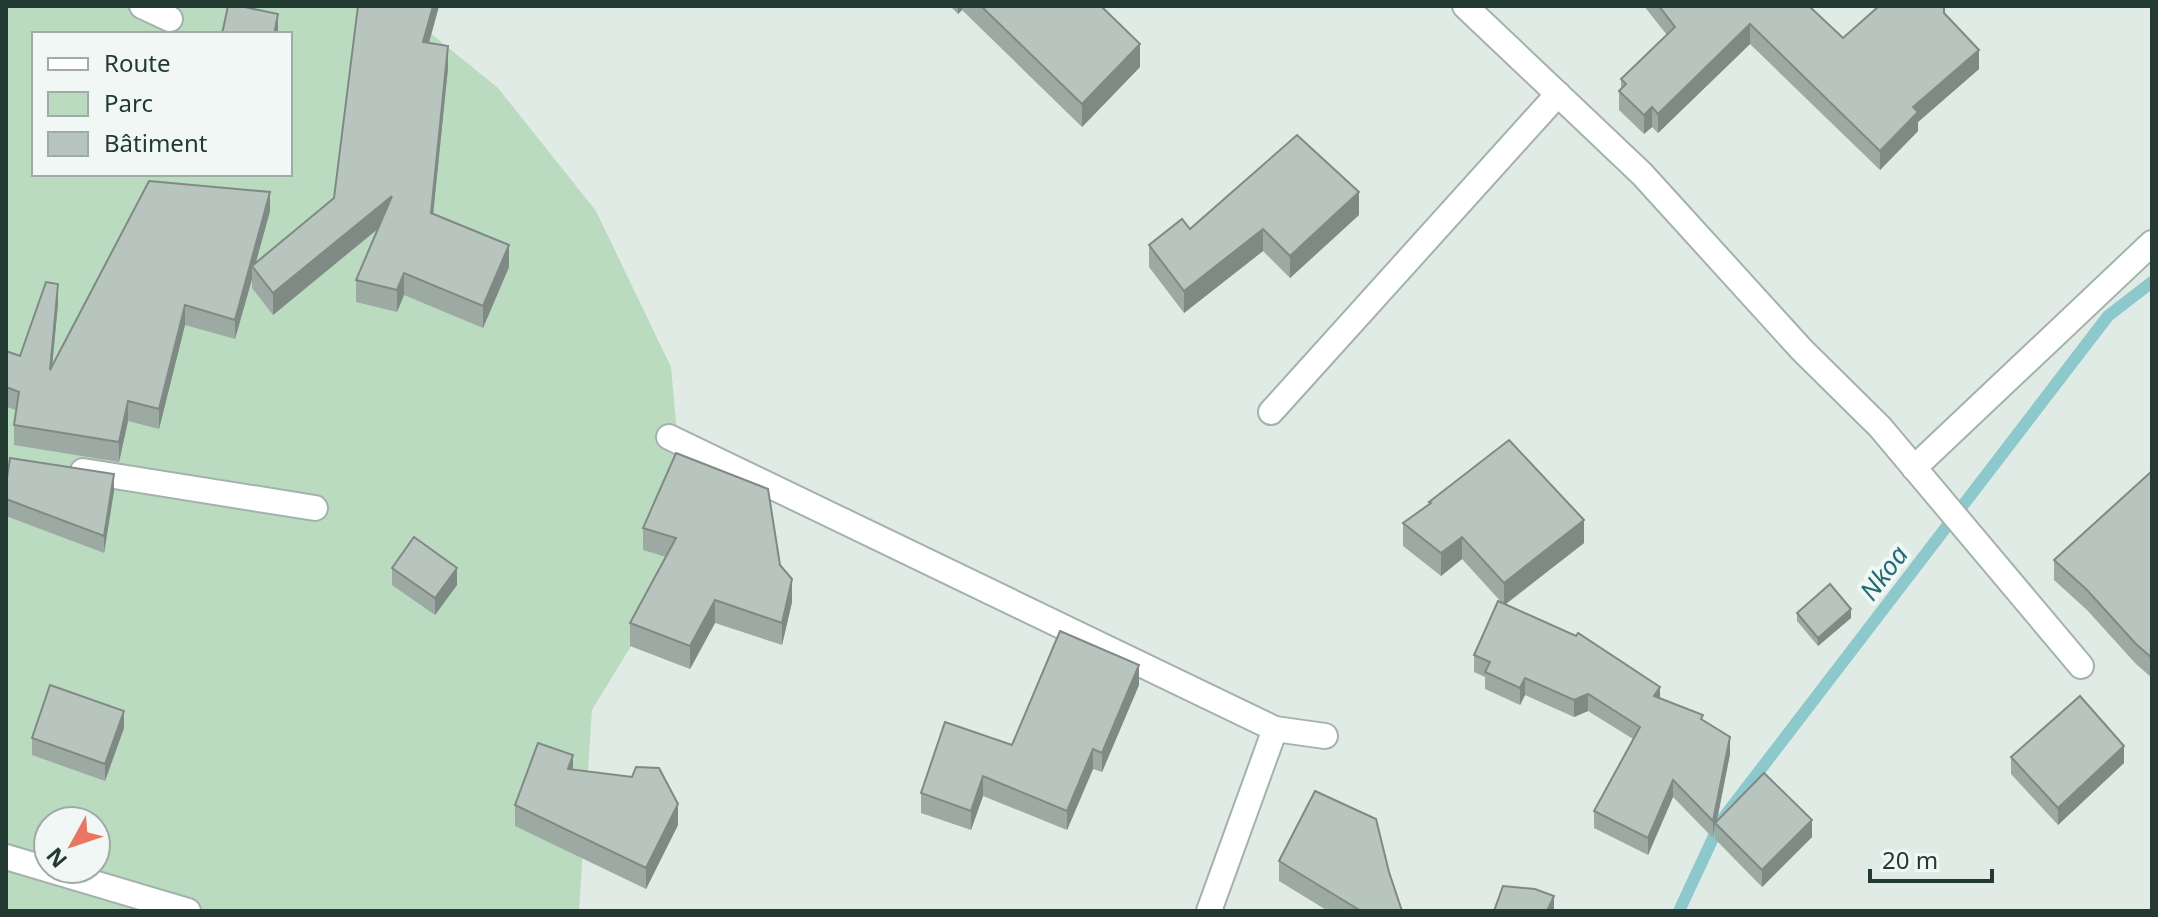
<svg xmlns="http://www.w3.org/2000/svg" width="2158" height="917" font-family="'Noto Sans',sans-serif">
<rect width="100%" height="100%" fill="#e1ebe5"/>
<path fill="#bbdbc1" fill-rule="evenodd" d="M6,6h391l101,82 98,123 75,156 7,77 -14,148 -72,118 -13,201h-573zM34,34h256v140h-256zM48,821h48v48h-48z"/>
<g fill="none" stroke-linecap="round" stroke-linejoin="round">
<path stroke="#8cc8cc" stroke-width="12" d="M1679,911l42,-90 387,-505 44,-34"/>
<defs>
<g id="minor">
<path d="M142,6l28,13"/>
<path d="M1465,6l177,168 160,176 78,77 201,239"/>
<path d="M1271,412l287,-318"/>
<path d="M669,437l606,292 50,7"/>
<path d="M1914,468l238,-225"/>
<path d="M83,471l232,37"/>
<path d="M6,857l182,54"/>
<path d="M1209,911l66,-182"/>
</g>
</defs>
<use href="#minor" stroke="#a4b2ac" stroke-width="28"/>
<use href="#minor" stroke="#fff" stroke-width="24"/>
</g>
<g fill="#9da9a3">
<path d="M358,6h81l-10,37 19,25 -15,146 76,53 -26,61 -79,-33 -7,17 -41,-10v-22l22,-51 -105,86 -21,-27v-9l-17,60 -50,-14 -26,104 -31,-8 -9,41 -105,-17v-20l2,-15 -10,-3v-56l14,5 38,-52 -6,62 218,-155 -14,51 78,-64z"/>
<path d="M950,6h151l39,61 -58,60 -120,-117 -4,4z"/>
<path d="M1644,6h165l34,32 101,-25 35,56 -61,53v9l-38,39 -130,-126 -92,89 -6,-6 -8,7 -25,-24v-19l2,-2v-10l46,-44z"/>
<path d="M1359,215l-69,63 -27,-27 -79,62 -35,-46v-22l41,-16z"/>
<path d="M2152,471v207l-16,-14 -49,-54 -33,-30v-20z"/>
<path d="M6,484l108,7 -10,62 -98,-37z"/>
<path d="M1429,502l155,41 -79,62 155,94 43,21 27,34 -13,67 95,16 -50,50 -47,-48v-10l-2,9 -40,-41 -25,58 -54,-27v-17l39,-72 -45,-28 -14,6 -49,-22 -5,10 -35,-16v-12l-11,-5v-17l29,-51 -41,-45 -21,17 -38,-30v-23l26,-19z"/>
<path d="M643,528l137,37 12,37 -10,43 -67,-22 -25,46 -60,-23v-23l36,-66 -23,-7z"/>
<path d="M392,568l65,17 -22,30 -43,-30z"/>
<path d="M1797,613l54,5 -33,28 -21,-25z"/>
<path d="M1139,685l-37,87 -9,-3 -26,61 -84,-34 -12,34 -50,-17v-20l91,-48z"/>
<path d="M124,728l-19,53 -73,-26v-17z"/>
<path d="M2011,757l113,6 -66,62 -47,-51z"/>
<path d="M573,769l105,56 -32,64 -131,-63v-21z"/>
<path d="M1279,861l110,11 13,39h-74l-49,-30z"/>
</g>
<g fill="#808a85">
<path d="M433,6h6l-16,58v-22z"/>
<path d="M958,6h4v4l-4,4z"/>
<path d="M278,14v20h-4z"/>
<path d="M1750,24v20l-92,89v-19z"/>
<path d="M1140,44v23l-58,60v-23z"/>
<path d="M448,46v22l-17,167v-22z"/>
<path d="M1979,50v19l-61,53v9l-38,39v-19l33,-44z"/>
<path d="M1652,107v20l-8,7v-19z"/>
<path d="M270,192v19l-16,58 -2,-3v13l-17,60v-19z"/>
<path d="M1359,192v23l-69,63v-22z"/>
<path d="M392,196v21l-119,98v-22z"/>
<path d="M1263,229v22l-79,62v-22z"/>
<path d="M509,245v22l-26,61v-22z"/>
<path d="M404,273v22l-7,17v-22z"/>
<path d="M58,284v20l-8,85v-19z"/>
<path d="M185,305v20l-26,104v-20z"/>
<path d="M128,401v20l-9,41v-20z"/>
<path d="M114,474v17l-10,62v-17z"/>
<path d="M1584,520v23l-80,62v-22z"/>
<path d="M1462,537v22l-21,17v-23z"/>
<path d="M457,568v17l-22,30v-17z"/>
<path d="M792,579v23l-10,43v-22z"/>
<path d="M715,600v23l-25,46v-23z"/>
<path d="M1851,609v9l-33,28v-8z"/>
<path d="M1139,665v20l-37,87v-19z"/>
<path d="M1525,678v17l-5,10v-17z"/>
<path d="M1660,687v17l-6,-8z"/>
<path d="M1588,694v17l-14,6v-17z"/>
<path d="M124,711v17l-19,53v-17z"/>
<path d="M1730,737v17l-14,70 -1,-1 -2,15v-17z"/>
<path d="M2124,746v17l-66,62v-17z"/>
<path d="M1093,749v20l-26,61v-19z"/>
<path d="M573,755v21l-5,-7z"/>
<path d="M983,776v20l-12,34v-19z"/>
<path d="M1673,780v17l-25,58v-17z"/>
<path d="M678,804v21l-32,64v-21z"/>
<path d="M1812,820v17l-50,50v-17z"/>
<path d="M1554,896v15h-7z"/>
</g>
<g fill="#b7c5be" stroke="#808a85" stroke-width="2">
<path d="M228,6h12l38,8 -4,20h-52z"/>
<path d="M358,6h75l-10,36 25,4 -17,167 78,32 -26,61 -79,-33 -7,17 -41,-10 36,-84 -119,97 -21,-27 82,-68z"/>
<path d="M981,6h120l39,38 -58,60z"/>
<path d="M1659,6h150l34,32 36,-32h65v7l35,37 -66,57 5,5 -38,39 -130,-127 -92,90 -6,-7 -8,8 -25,-24 7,-7 -5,-5 54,-52z"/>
<path d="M1297,135l62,57 -69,64 -27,-27 -79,62 -35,-46 33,-26 8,10z"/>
<path d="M149,181l121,11 -35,128 -50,-15 -26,104 -31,-8 -9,41 -105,-17 5,-33 -13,-5v-36l14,5 26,-74 12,2 -8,86z"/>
<path d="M1509,440l75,80 -80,63 -42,-46 -21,16 -38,-30 28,-20 -2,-1z"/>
<path d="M676,453l92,36 12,76 12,14 -10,44 -67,-23 -25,46 -60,-23 46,-85 -33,-10z"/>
<path d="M10,458l104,16 -10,62 -98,-37v-15z"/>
<path d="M2152,471v187l-16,-14 -49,-54 -33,-30z"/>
<path d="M414,537l43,31 -22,30 -43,-30z"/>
<path d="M1830,584l21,25 -33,29 -21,-25z"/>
<path d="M1498,601l78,35 2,-3 82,54 -6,9 49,19 -2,4 29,18 -17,84 -40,-41 -25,58 -54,-27 46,-84 -52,-33 -14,6 -49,-22 -5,10 -35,-16 5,-10 -16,-7z"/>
<path d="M1060,631l79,34 -37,88 -9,-4 -26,62 -84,-35 -12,35 -50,-18 24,-71 67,23z"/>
<path d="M50,685l74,26 -19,53 -73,-26z"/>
<path d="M2080,696l44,50 -66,62 -47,-51z"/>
<path d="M538,743l35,12 -5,14 64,8 4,-10 23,1 19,36 -32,64 -131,-63z"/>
<path d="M1764,773l48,47 -50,50 -47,-47z"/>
<path d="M1315,791l61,28 13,53 13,39h-41l-82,-50z"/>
<path d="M1503,886l32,3 19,7 -7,15h-53z"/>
</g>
<g text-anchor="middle" stroke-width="8" stroke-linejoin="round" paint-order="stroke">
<g font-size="26" font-style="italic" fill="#216c72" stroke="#f1f7f4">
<text transform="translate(1884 573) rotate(-53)" y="9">Nkoa</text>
</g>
</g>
<rect width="2158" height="917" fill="none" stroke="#233a32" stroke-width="16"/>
<rect x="32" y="32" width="260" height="144" fill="#f1f7f4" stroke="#9faba6" stroke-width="2"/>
<rect x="48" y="58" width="40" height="12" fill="#ffffff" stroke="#9faba6" stroke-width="2"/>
<text x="104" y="72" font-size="24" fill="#233a32">Route</text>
<rect x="48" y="92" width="40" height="24" fill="#bbdbc1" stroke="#9faba6" stroke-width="2"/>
<text x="104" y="112" font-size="24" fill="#233a32">Parc</text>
<rect x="48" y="132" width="40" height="24" fill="#b7c5be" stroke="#9faba6" stroke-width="2"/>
<text x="104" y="152" font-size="24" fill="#233a32">Bâtiment</text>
<g transform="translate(72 845) rotate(230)"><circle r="38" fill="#f1f7f4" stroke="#9faba6" stroke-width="2"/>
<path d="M0-6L14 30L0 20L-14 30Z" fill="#e97661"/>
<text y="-12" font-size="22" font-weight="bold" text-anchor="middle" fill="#233a32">N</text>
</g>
<path d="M1870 869v12h122v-12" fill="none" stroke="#233a32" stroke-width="4"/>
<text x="1882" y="869" font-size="24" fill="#233a32" stroke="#f1f7f4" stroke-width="6" paint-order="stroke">20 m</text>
</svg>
